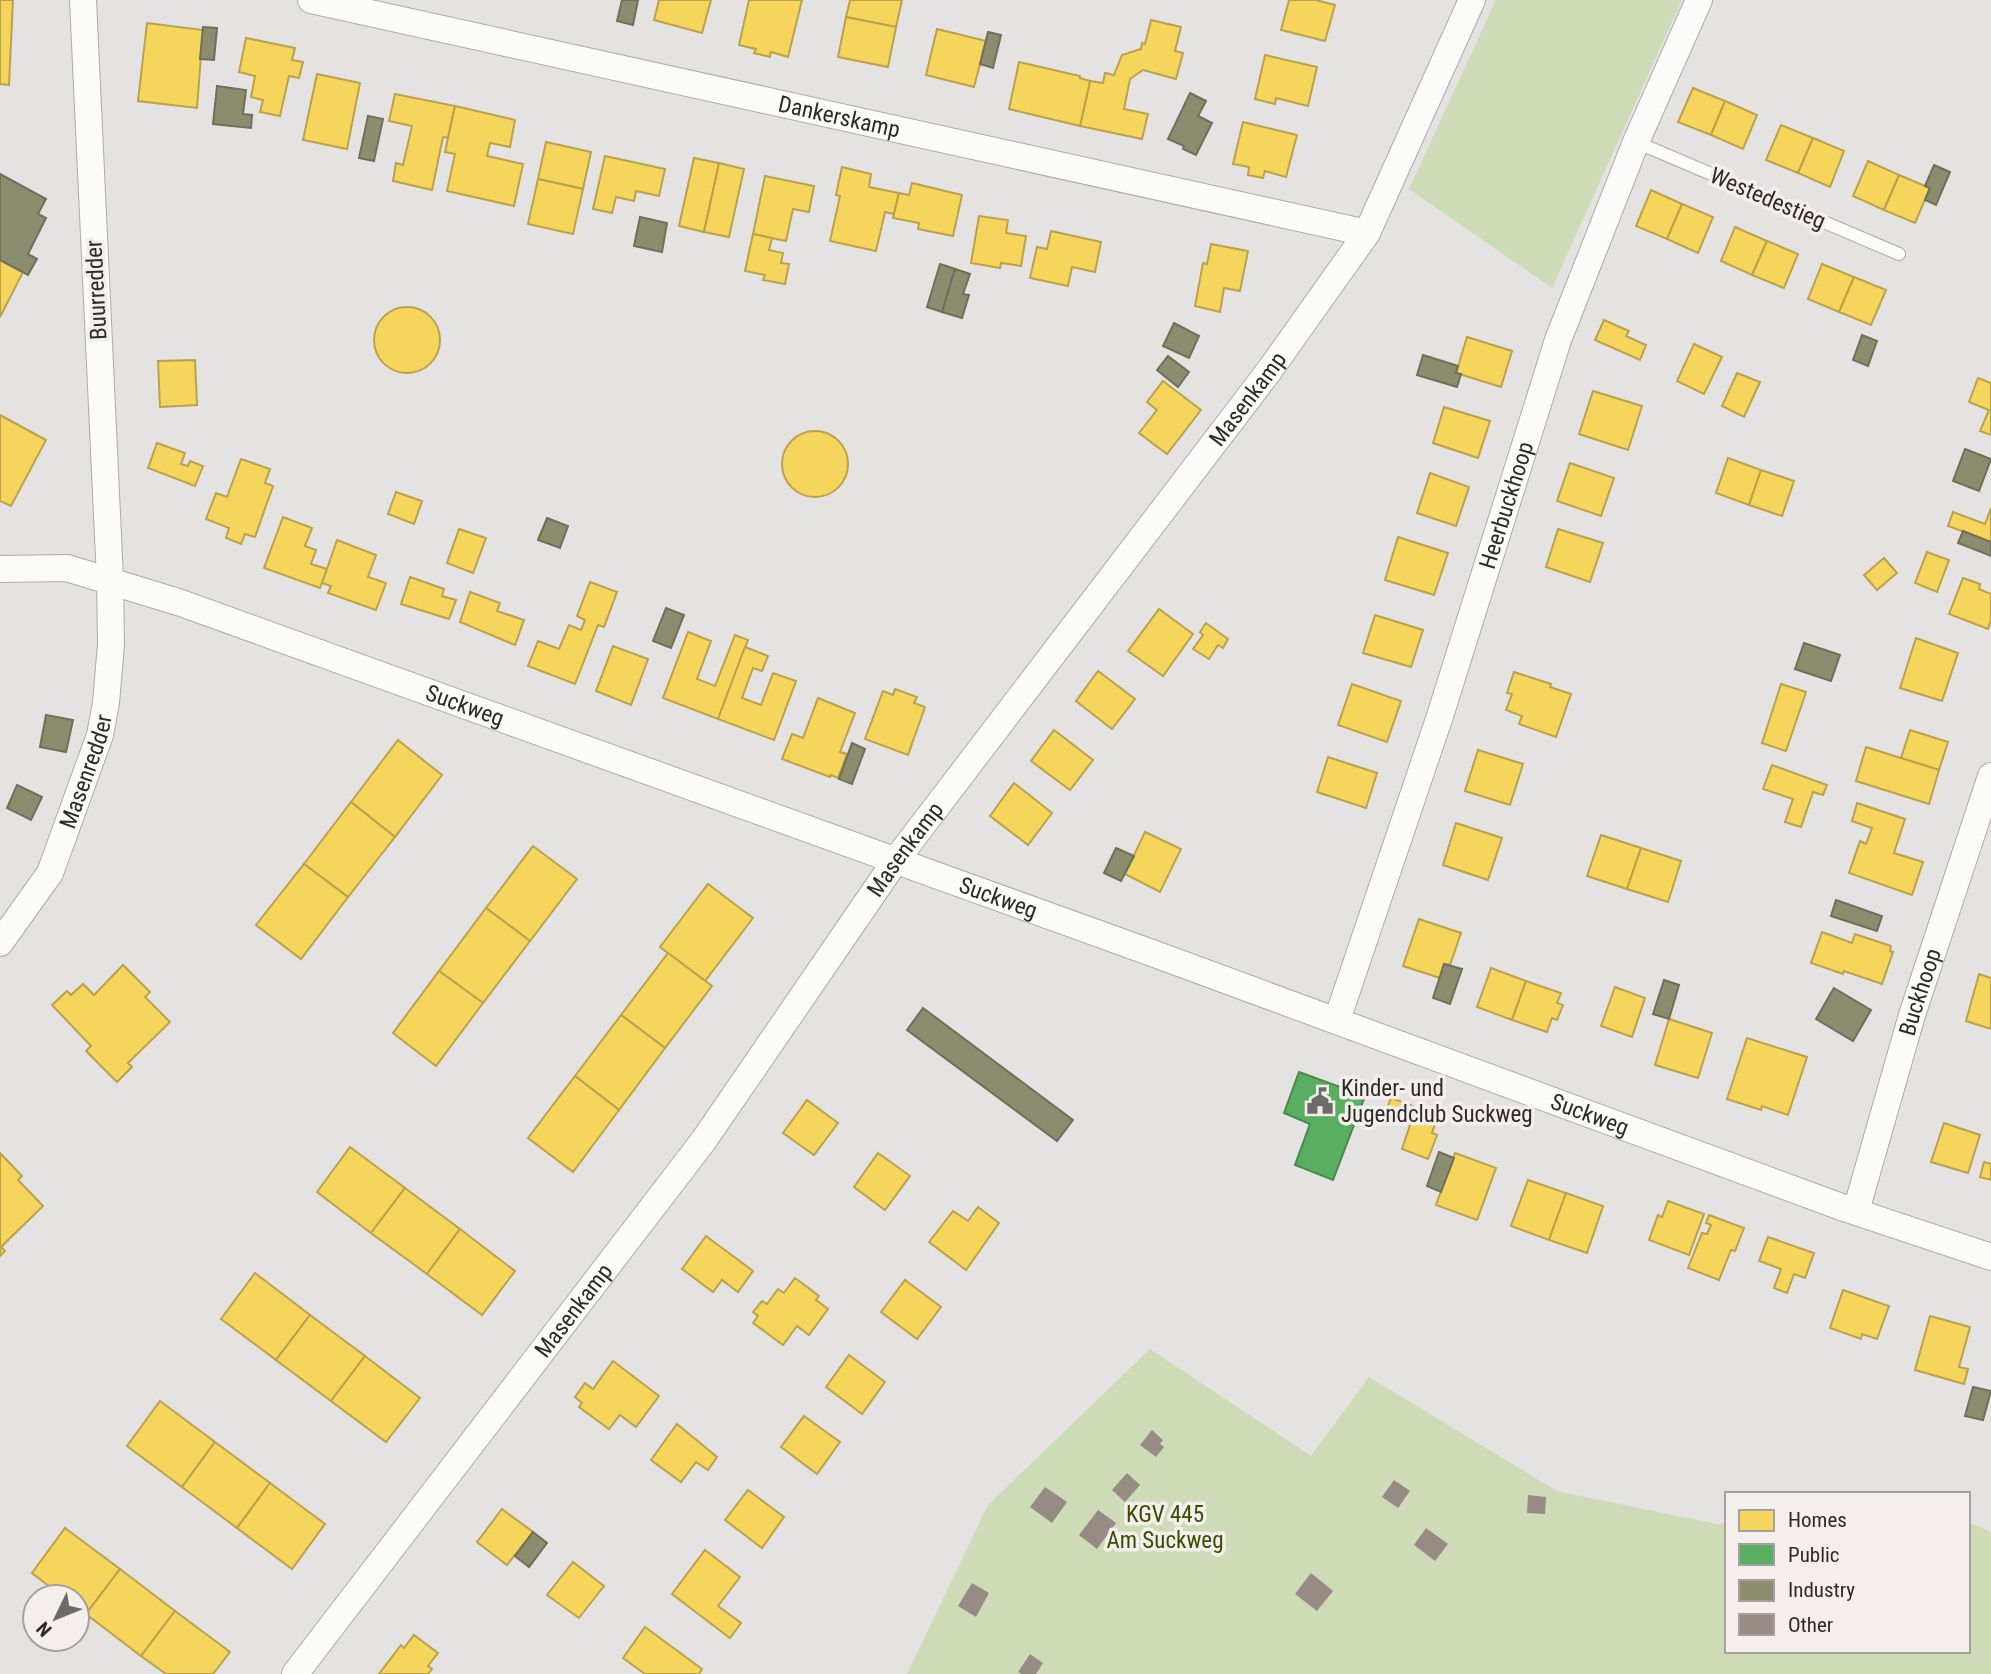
<svg xmlns="http://www.w3.org/2000/svg" width="1991" height="1674" font-family="'Roboto Condensed',sans-serif">
<rect width="100%" height="100%" fill="#e5e3e1"/>
<g fill="#cddbb7">
<path d="M1496,0h186l-130,288 -143,-99z"/>
<path d="M1150,1349l161,107 58,-79 188,114 159,33 11,-1v128h241v-129l23,10v142h-1084l81,-169z"/>
</g>
<g fill="#f6d55c" stroke="#baa24d" stroke-width="2">
<path d="M0,0h13l-4,85 -9,-1z"/>
<path d="M659,0h52l-9,33 -48,-13z"/>
<path d="M749,0h53l-14,57 -17,-5 -1,5 -16,-4 2,-4 -17,-4z"/>
<path d="M850,0h52l-6,27 -50,-10z"/>
<path d="M1289,0h27l19,5 -10,36 -44,-11z"/>
<path d="M846,17l50,10 -8,40 -50,-10z"/>
<path d="M1151,20l30,7 -6,24 8,2 -7,26 -33,-9 -13,9 -6,30 24,5 -6,25 -62,-13 10,-45 13,2 2,-10 9,2 8,-20 19,-6 1,-6 3,1z"/>
<path d="M147,23l56,7 -6,78 -59,-7z"/>
<path d="M937,29l49,12 -12,46 -48,-12z"/>
<path d="M246,38l49,10 -3,12 11,2 -4,16 -10,-2 -9,40 -20,-4 3,-12 -12,-3 4,-21 -16,-4z"/>
<path d="M1265,55l52,12 -9,39 -32,-8 -1,6 -20,-5z"/>
<path d="M1019,62l61,14v2l10,3 -10,45 -71,-17z"/>
<path d="M317,74l43,9 -13,66 -44,-9z"/>
<path d="M1693,88l32,13 -14,34 -33,-13z"/>
<path d="M395,94l60,12 -7,32 -5,-1 -11,53 -39,-9 3,-18 7,2 9,-39 -23,-5z"/>
<path d="M1725,101l32,14 -14,34 -32,-14z"/>
<path d="M455,106l60,14 -5,27 -20,-4 -3,13 36,8 -9,42 -67,-15 8,-37 -10,-2z"/>
<path d="M1243,122l54,13 -11,42 -21,-6 -2,7 -15,-3 1,-8 -16,-3z"/>
<path d="M1781,125l32,13 -15,35 -32,-13z"/>
<path d="M1813,138l31,13 -14,36 -32,-14z"/>
<path d="M546,142l45,10 -8,37 -45,-10z"/>
<path d="M605,156l60,13 -6,27 -23,-5 -2,10 -18,-4 -4,16 -19,-4z"/>
<path d="M694,158l25,5 -15,69 -25,-6z"/>
<path d="M1868,161l31,14 -15,35 -31,-14z"/>
<path d="M719,163l25,6 -15,68 -25,-5z"/>
<path d="M842,167l29,7 -2,13 30,6 -5,21 -9,-2 -9,39 -46,-10 10,-45 -4,-1z"/>
<path d="M1899,175l31,13 -15,35 -31,-13z"/>
<path d="M765,176l49,10 -5,26 -16,-3 -7,32 -33,-7z"/>
<path d="M538,179l45,10 -10,45 -45,-10z"/>
<path d="M912,183l50,12 -9,41 -35,-7 1,-6 -26,-5 6,-25 10,2z"/>
<path d="M1651,190l31,14 -15,35 -31,-13z"/>
<path d="M1682,204l31,13 -15,36 -31,-14z"/>
<path d="M979,216l29,4 -2,13 20,3 -5,30 -20,-3 -1,5 -29,-5z"/>
<path d="M1735,227l32,14 -15,34 -31,-14z"/>
<path d="M1051,231l50,11 -6,30 -23,-5 -4,19 -38,-8 7,-31 10,2z"/>
<path d="M753,234l19,4 -3,12 14,3 -2,10 8,1 -4,20 -22,-4 2,-5 -20,-4z"/>
<path d="M1767,241l31,13 -14,34 -32,-13z"/>
<path d="M1211,244l37,7 -8,40 -16,-3 -4,24 -25,-6 8,-43 4,1z"/>
<path d="M0,260l23,12 -23,45z"/>
<path d="M1822,264l32,13 -15,35 -31,-13z"/>
<path d="M1854,277l32,13 -15,35 -32,-13z"/>
<circle cx="407" cy="340" r="33"/>
<path d="M1604,320l25,11 -3,5 20,9 -6,15 -45,-20z"/>
<path d="M1467,337l45,14 -11,36 -45,-14z"/>
<path d="M1694,344l28,13 -18,37 -27,-13z"/>
<path d="M195,360l2,45 -37,2 -2,-46z"/>
<path d="M1737,373l23,9 -16,35 -22,-11z"/>
<path d="M1978,378l13,5v52l-11,-4 9,-21 -20,-8z"/>
<path d="M1163,381l38,29 -34,44 -28,-21 18,-23 -10,-8z"/>
<path d="M1593,391l49,15 -14,44 -49,-16z"/>
<path d="M1444,407l46,14 -12,37 -45,-15z"/>
<path d="M0,415l46,25 -35,66 -11,-5z"/>
<circle cx="815" cy="464" r="33"/>
<path d="M157,443l28,10 -4,11 7,2 2,-5 13,5 -8,20 -47,-18z"/>
<path d="M1728,458l33,12 -12,35 -33,-12z"/>
<path d="M241,459l29,10 -5,14 8,3 -18,51 -10,-3 -4,10 -15,-6 3,-10 -23,-9 10,-26 11,4z"/>
<path d="M1570,463l44,15 -13,38 -44,-15z"/>
<path d="M1761,470l33,11 -12,35 -33,-11z"/>
<path d="M1430,473l39,14 -13,39 -39,-13z"/>
<path d="M396,492l26,9 -8,23 -26,-10z"/>
<path d="M1991,508v34l-43,-16 5,-14 32,12z"/>
<path d="M283,517l29,11 -7,18 11,4 -5,14 16,5 -7,19 -56,-20z"/>
<path d="M459,529l27,9 -13,35 -26,-10z"/>
<path d="M1558,529l45,14 -13,39 -44,-15z"/>
<path d="M1398,537l50,16 -14,42 -49,-15z"/>
<path d="M337,540l39,15 -8,22 18,6 -10,27 -48,-17 3,-7 -9,-3z"/>
<path d="M1927,552l22,8 -12,32 -22,-9z"/>
<path d="M1884,558l13,15 -20,17 -13,-15z"/>
<path d="M410,577l34,12 -2,7 14,4 -7,19 -48,-15z"/>
<path d="M1963,578l17,6 -1,5 12,5v26l-3,9 -39,-15z"/>
<path d="M590,582l27,10 -13,35 -6,-2 -23,59 -47,-18 10,-25 21,8 10,-24 12,5 4,-10 -8,-4z"/>
<path d="M470,592l30,11 -3,8 27,9 -9,25 -55,-23z"/>
<path d="M1159,609l34,25 -30,42 -35,-25z"/>
<path d="M1375,615l48,15 -12,37 -48,-14z"/>
<path d="M1206,623l22,16 -5,9 -5,-3 -9,14 -16,-10 10,-14 -3,-3z"/>
<path d="M688,632l23,9 -14,38 18,7 20,-51 13,5 -30,79 -55,-21z"/>
<path d="M1916,638l42,15 -16,48 -42,-13z"/>
<path d="M613,646l35,13 -17,46 -35,-14z"/>
<path d="M745,647l23,9 -6,15 -9,-3 -11,30 19,7 12,-32 23,8 -22,59 -56,-21z"/>
<path d="M1098,671l37,28 -23,30 -36,-28z"/>
<path d="M1514,672l37,12 -1,3 21,7 -15,43 -37,-13 3,-8 -16,-6 6,-16 -5,-1z"/>
<path d="M1352,684l49,17 -14,41 -49,-17z"/>
<path d="M1781,684l25,8 -20,59 -24,-8z"/>
<path d="M895,689l22,8 -3,6 11,4 -17,48 -43,-16 18,-48 10,4z"/>
<path d="M818,698l37,15 -15,39 7,2 -9,24 -7,-3 -1,2 -48,-18 10,-25 11,4z"/>
<path d="M1054,730l39,30 -23,30 -39,-29z"/>
<path d="M1910,730l38,12 -9,28 -38,-12z"/>
<path d="M398,740l44,35 -47,62 -44,-35z"/>
<path d="M1866,747l73,23 -10,34 -73,-23z"/>
<path d="M1478,750l45,14 -13,41 -45,-14z"/>
<path d="M1328,757l49,16 -11,35 -49,-16z"/>
<path d="M1772,765l55,20 -4,10 -10,-3 -12,35 -16,-5 8,-23 -30,-10z"/>
<path d="M1014,783l38,30 -24,32 -38,-29z"/>
<path d="M351,802l44,35 -47,60 -44,-33z"/>
<path d="M1857,803l48,16 -11,34 29,9 -11,33 -63,-22 11,-32 6,3 6,-16 -20,-7z"/>
<path d="M1456,823l46,15 -14,42 -45,-15z"/>
<path d="M1145,832l36,17 -21,43 -35,-18z"/>
<path d="M1601,835l40,13 -14,41 -40,-13z"/>
<path d="M533,846l44,33 -47,62 -44,-33z"/>
<path d="M1641,848l40,13 -13,41 -41,-13z"/>
<path d="M304,864l44,33 -47,62 -45,-34z"/>
<path d="M708,884l45,34 -48,63 -45,-34z"/>
<path d="M486,908l44,33 -47,62 -44,-32z"/>
<path d="M1419,919l42,14 -11,32 -6,-1 -4,14 -37,-12z"/>
<path d="M1822,932l30,11 3,-9 36,12 -1,5 3,1 -11,32 -38,-13 -1,3 -32,-11z"/>
<path d="M668,953l44,33 -47,62 -44,-33z"/>
<path d="M123,965l27,27 -5,5 25,25 -42,41 4,4 -15,15 -31,-31 5,-5 -39,-41 15,-14 4,4 12,-11 11,11z"/>
<path d="M1491,968l35,13 -14,39 -35,-13z"/>
<path d="M439,971l44,32 -47,63 -43,-33z"/>
<path d="M1979,974l12,4v51l-25,-8z"/>
<path d="M1526,981l35,12 -4,10 6,2 -6,15 -5,-2 -5,14 -35,-12z"/>
<path d="M1615,987l30,11 -13,39 -31,-11z"/>
<path d="M621,1015l44,33 -46,62 -44,-34z"/>
<path d="M1669,1019l43,14 -14,45 -43,-13z"/>
<path d="M1747,1038l60,19 -19,58 -26,-9 -1,4 -34,-11z"/>
<path d="M575,1076l44,34 -46,62 -45,-34z"/>
<path d="M1391,1098l47,17 -6,18 5,2 -9,24 -26,-10 8,-24 -26,-9z"/>
<path d="M807,1100l31,23 -24,32 -31,-22z"/>
<path d="M1944,1123l36,12 -12,38 -37,-11z"/>
<path d="M350,1147l55,41 -34,45 -54,-41z"/>
<path d="M0,1153l22,23 -4,4 25,26 -42,41 4,4 -5,5z"/>
<path d="M878,1153l32,23 -25,34 -31,-23z"/>
<path d="M1455,1153l41,15 -19,52 -41,-15z"/>
<path d="M1984,1162l7,2v16l-11,-3z"/>
<path d="M1528,1180l38,13 -17,47 -38,-14z"/>
<path d="M405,1188l55,41 -33,45 -56,-41z"/>
<path d="M1566,1193l37,13 -16,47 -38,-13z"/>
<path d="M1668,1201l36,13 -15,41 -40,-15 9,-25 4,2z"/>
<path d="M978,1207l21,16 -33,47 -37,-28 24,-31 15,10z"/>
<path d="M1709,1215l35,13 -9,23 -4,-1 -12,30 -31,-12 14,-35 5,1 4,-9 -5,-2z"/>
<path d="M460,1229l55,42 -33,44 -55,-41z"/>
<path d="M706,1236l47,35 -15,21 -16,-12 -9,12 -31,-23z"/>
<path d="M1768,1237l46,16 -9,25 -11,-4 -7,19 -13,-5 7,-19 -22,-8z"/>
<path d="M255,1273l55,42 -34,45 -55,-41z"/>
<path d="M795,1278l24,18 -3,4 12,9 -19,26 -12,-9 -14,19 -30,-22 5,-7 -5,-4 9,-11 5,3 11,-15 6,4z"/>
<path d="M905,1280l36,27 -24,32 -36,-27z"/>
<path d="M1843,1290l46,16 -12,33 -15,-5 -1,5 -31,-11z"/>
<path d="M310,1315l55,41 -34,45 -55,-41z"/>
<path d="M1930,1316l40,11 -11,40 9,2 -4,15 -49,-14z"/>
<path d="M849,1355l36,27 -23,32 -36,-27z"/>
<path d="M365,1356l55,42 -34,44 -55,-41z"/>
<path d="M613,1361l46,35 -23,31 -16,-12 -11,14 -30,-22 3,-4 -7,-6 10,-14 8,6z"/>
<path d="M160,1401l55,41 -33,45 -55,-41z"/>
<path d="M804,1416l36,26 -23,32 -36,-27z"/>
<path d="M677,1424l40,33 -9,13 -12,-8 -15,20 -30,-22z"/>
<path d="M215,1442l55,41 -33,45 -55,-41z"/>
<path d="M270,1483l55,41 -33,45 -55,-41z"/>
<path d="M748,1490l36,27 -22,31 -37,-28z"/>
<path d="M502,1509l31,23 -26,33 -30,-23z"/>
<path d="M65,1528l55,41 -34,45 -9,-7v-10h-14l-31,-24z"/>
<path d="M705,1550l35,27 -22,29 23,17 -11,15 -58,-44z"/>
<path d="M573,1562l31,24 -25,32 -32,-23z"/>
<path d="M120,1569l55,42 -34,45 -55,-42z"/>
<path d="M175,1611l55,41 -17,22h-47l-25,-18z"/>
<path d="M645,1627l57,42 -3,5h-54l-22,-16z"/>
<path d="M414,1635l24,18 -10,13 4,3 -4,5h-49l22,-29 3,3z"/>
</g>
<path fill="#5aae61" stroke="#4c8750" stroke-width="2" d="M1299,1072l66,24 -32,84 -38,-15 15,-41 -26,-11z"/>
<g fill="#8c8c6e" stroke="#706f5a" stroke-width="2">
<path d="M622,0h16l-5,25 -16,-4z"/>
<path d="M203,27l14,1 -3,32 -14,-1z"/>
<path d="M988,32l13,3 -8,33 -13,-4z"/>
<path d="M217,86l29,4 -3,24 9,1 -1,13 -38,-4z"/>
<path d="M1190,93l16,8 -8,15 14,7 -16,32 -13,-6 1,-3 -16,-7z"/>
<path d="M368,116l15,3 -9,42 -15,-3z"/>
<path d="M1934,165l16,7 -14,33 -11,-5 5,-12 -5,-2z"/>
<path d="M0,174l46,25 -8,15 8,4 -18,36 9,5 -9,16 -28,-15z"/>
<path d="M640,217l27,6 -5,29 -28,-6z"/>
<path d="M940,264l15,5 -13,43 -15,-5z"/>
<path d="M955,269l15,5 -7,20 6,1 -7,23 -20,-6z"/>
<path d="M1174,323l25,13 -10,22 -26,-12z"/>
<path d="M1862,335l15,6 -9,25 -15,-6z"/>
<path d="M1423,355l35,11 -2,7 5,1 -4,13 -40,-12z"/>
<path d="M1168,356l21,16 -11,15 -21,-17z"/>
<path d="M1965,449l26,10 -12,32 -26,-10z"/>
<path d="M547,518l21,8 -8,22 -22,-8z"/>
<path d="M1963,531l28,11v14l-33,-13z"/>
<path d="M666,608l18,7 -13,33 -18,-7z"/>
<path d="M1804,643l36,12 -9,26 -36,-12z"/>
<path d="M46,715l27,5 -7,32 -26,-5z"/>
<path d="M852,743l13,6 -13,35 -13,-5z"/>
<path d="M17,785l25,12 -11,23 -24,-12z"/>
<path d="M1116,848l18,8 -13,25 -17,-8z"/>
<path d="M1836,900l46,16 -5,15 -46,-15z"/>
<path d="M1444,964l18,5 -12,35 -17,-6z"/>
<path d="M1664,980l15,5 -10,34 -16,-5z"/>
<path d="M1834,988l37,22 -18,31 -37,-22z"/>
<path d="M923,1008l150,112 -16,21 -150,-111z"/>
<path d="M1439,1152l15,6 -13,34 -14,-6z"/>
<path d="M1973,1387l18,4 -8,29 -18,-4z"/>
<path d="M533,1532l14,11 -18,24 -14,-11z"/>
</g>
<g fill="#978b85">
<path d="M1152,1430l11,10 -3,4 4,3 -8,10 -16,-12z"/>
<path d="M1127,1473l13,12 -15,17 -13,-12z"/>
<path d="M1394,1480l16,11 -12,17 -16,-11z"/>
<path d="M1045,1487l22,15 -15,21 -22,-16z"/>
<path d="M1528,1495l18,2 -1,17 -18,-1z"/>
<path d="M1098,1510l18,13 -19,26 -18,-14z"/>
<path d="M1426,1528l22,16 -13,17 -21,-16z"/>
<path d="M1311,1573l22,18 -16,20 -22,-17z"/>
<path d="M972,1583l17,10 -13,24 -18,-11z"/>
<path d="M1030,1654l13,9 -7,11h-14l-4,-2z"/>
</g>
<g fill="none" stroke-linecap="round" stroke-linejoin="round">
<defs>
<path id="lane" d="M1636,142l263,112"/>
<g id="street">
<path id="s1" d="M311,0l1056,233"/>
<path id="s2" d="M0,569l67,-1 114,35 971,350 692,255 147,49"/>
<path id="s3" d="M0,943l50,-70 50,-138 6,-32 5,-59 -1,-65 -27,-579"/>
<path id="s4" d="M1337,1020l103,-304 118,-376 78,-198 63,-142"/>
<path id="s5" d="M1856,1211l56,-196 79,-239"/>
<path id="s6" d="M295,1674l409,-534 192,-280 373,-489 98,-138 105,-233"/>
</g>
</defs>
<use href="#lane" stroke="#adaba9" stroke-width="14"/>
<use href="#street" stroke="#adaba9" stroke-width="28"/>
<use href="#lane" stroke="#fbfbfa" stroke-width="12"/>
<use href="#street" stroke="#fbfbfa" stroke-width="26"/>
</g>
<defs>
<symbol id="civic-bare" viewBox="-9 -9 18 18"><path d="M-.6-6.5H3V-4.5H.6V-3L4-1V1h2V6H-6V1h2V-1L-.6-3ZM-1.2 2.5V6h2.4V2.5Z" fill="#6d6b6a" stroke="#f4efec" stroke-width="2.5" paint-order="stroke"/></symbol>
</defs>
<g fill-rule="evenodd">
<use href="#civic-bare" x="1301" y="1082" width="38" height="38"/>
</g>
<g text-anchor="middle" stroke-width="7" stroke-linejoin="round" paint-order="stroke">
<g font-size="23" fill="#2d2b2a" stroke="#f4efec">
<text dy="8" stroke="none"><textPath href="#s1" startOffset="541">Dankerskamp</textPath></text>
<text transform="translate(1768 198) rotate(23)" y="8">Westedestieg</text>
<text transform="translate(96 290) rotate(-93)" y="8">Buurredder</text>
<text dy="8" stroke="none"><textPath href="#s6" startOffset="1592">Masenkamp</textPath></text>
<text dy="8" stroke="none"><textPath href="#s4" startOffset="542">Heerbuckhoop</textPath></text>
<text dy="8" stroke="none"><textPath href="#s2" startOffset="488">Suckweg</textPath></text>
<text dy="8" stroke="none"><textPath href="#s3" startOffset="194">Masenredder</textPath></text>
<text dy="8" stroke="none"><textPath href="#s6" startOffset="1026">Masenkamp</textPath></text>
<text dy="8" stroke="none"><textPath href="#s2" startOffset="1055">Suckweg</textPath></text>
<text dy="8" stroke="none"><textPath href="#s5" startOffset="228">Buckhoop</textPath></text>
<text dy="8" stroke="none"><textPath href="#s2" startOffset="1685">Suckweg</textPath></text>
<text dy="8" stroke="none"><textPath href="#s6" startOffset="458">Masenkamp</textPath></text>
</g>
<g font-size="23" fill="#2d2b2a" stroke="#f4efec" text-anchor="start">
<text x="1341" y="1096">Kinder- und<tspan x="1341" dy="26">Jugendclub Suckweg</tspan></text>
</g>
<g font-size="23" fill="#374e01" stroke="#f4efec">
<text x="1165" y="1522">KGV 445<tspan x="1165" dy="26">Am Suckweg</tspan></text>
</g>
</g>
<rect x="1725" y="1492" width="245" height="161" fill="#f4efec" stroke="#a4a19e" stroke-width="2"/>
<rect x="1739" y="1510" width="35" height="21" fill="#f6d55c" stroke="#a4a19e" stroke-width="2"/>
<text x="1788" y="1527" font-size="21" fill="#2d2b2a">Homes</text>
<rect x="1739" y="1544" width="35" height="21" fill="#5aae61" stroke="#a4a19e" stroke-width="2"/>
<text x="1788" y="1562" font-size="21" fill="#2d2b2a">Public</text>
<rect x="1739" y="1580" width="35" height="21" fill="#8c8c6e" stroke="#a4a19e" stroke-width="2"/>
<text x="1788" y="1597" font-size="21" fill="#2d2b2a">Industry</text>
<rect x="1739" y="1614" width="35" height="21" fill="#978b85" stroke="#a4a19e" stroke-width="2"/>
<text x="1788" y="1632" font-size="21" fill="#2d2b2a">Other</text>
<g transform="translate(56 1618) rotate(227)"><circle r="33" fill="#f4efec" stroke="#a4a19e" stroke-width="2"/>
<path d="M0-5L12 26L0 18L-12 26Z" fill="#6d6b6a"/>
<text y="-10" font-size="19" font-weight="bold" text-anchor="middle" fill="#2d2b2a">N</text>
</g>
</svg>
